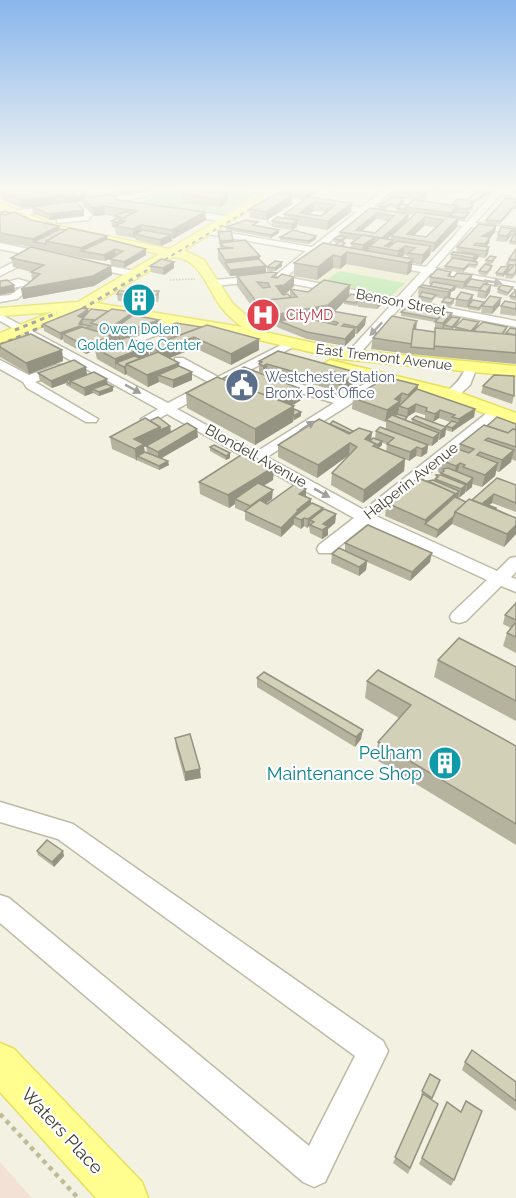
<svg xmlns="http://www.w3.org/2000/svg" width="516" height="1198" font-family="Raleway,sans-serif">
<rect width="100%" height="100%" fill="#f2f1e2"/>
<path fill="#ebebcb" d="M321,254l103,18 -28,27 -108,-21z"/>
<path fill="#f3e1d5" d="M0,1162l32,36h-32z"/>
<g fill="#bae7a9">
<path d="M174,187h94l-46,28 -88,-11z"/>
<path d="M339,271l66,12 -14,13 -68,-13z"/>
</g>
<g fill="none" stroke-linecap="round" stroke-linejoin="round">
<defs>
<g id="minor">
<path d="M157,187h11l-24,10 -60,9 9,8 -5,6 -31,3v-4l27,-4 -9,-8 -75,12v-6l142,-20z"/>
<path d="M322,187h14l1,1 -4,2z"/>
<path d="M388,187h9l-26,22 96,13 26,-29 -36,-6 40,2 10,-2 -3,3 12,2v4l-15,-2 -26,29 41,5v6l-45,-7 -36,41 81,15v6l-85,-16 -24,27 109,21v6l-114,-22 -46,53 -4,1 -6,-4 2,-3 45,-49 -121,-23 -58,6 -5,-3 5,-3 62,-5 30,-24 -98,-17 -3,-1v-4l107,18 45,-35 -52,-7 -33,19 -4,-3 1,-2 26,-16 -31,-4v-4l98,12zM365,213l98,13 -37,41 -40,-6v4l35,7 -24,26 -111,-21 29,-24 24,3v-4l-18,-3z"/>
<path d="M181,210l46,6 4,3 -4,3 -49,-7v-4z"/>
<path d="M0,243l48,10 5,3 -5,3 -11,-2 -37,19v-7l28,-14 -28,-6z"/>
<path d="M90,262l45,9 5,3 -5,3 -48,-10 -2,-2z"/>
<path d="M18,279l18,5 -19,15 -17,3v-6l10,-1 13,-9 -23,4v-6z"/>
<path d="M0,314l168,89 40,-21 -33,-18v-6h8l35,19 69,-35h8v4l-118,63 79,43 78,-49 -66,-20 -2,-3 2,-3h8l67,20 34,-21h8l2,3 -2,3 -118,75 97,53 128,-101h10l2,3 -2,3 -126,101 121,55 13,-13 6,-1v15l-5,5 5,2v13l-15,-6 -35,35 -7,2 -7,-2 -2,-4 2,-4 35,-33 -120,-56 -36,29h-12l-2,-4 2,-4 35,-27 -187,-104 -14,8h-10l-2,-3 17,-10 -158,-88z"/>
<path d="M181,319l6,3 -2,2 -66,26 -4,2 -6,-4z"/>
<path d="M0,360l29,15 28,-10h8v6l-30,11 63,37 -2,3h-10l-59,-34 -4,-6 -23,-13z"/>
<path d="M469,368l6,4 -5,13 -14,13h-10l-1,-3c10,-13 12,-9 20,-26z"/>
<path d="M0,802l73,22 310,217 5,10 -63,131 -11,5 -11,-5 -303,-259v-28l9,3 300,248 46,-90 -297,-217 -58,-17z"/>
</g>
<g id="major">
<path d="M275,187h12l-103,63 20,10 29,44 25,22 2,5 81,18 175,17v10l-175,-17 -82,-19 -7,4 -5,-2 -2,-5 -7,-1 -155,-26 -83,33v-10l52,-21 -52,4v-8l78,-6 81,-48 -112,-24 -47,-20v-7l54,22 115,24zM173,257c27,1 34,31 48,50 6,8 14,14 21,20l-146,-24z"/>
<path d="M330,360l120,29 66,24v11l-78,-27 -114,-29 -2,-3z"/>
<path d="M0,1043l14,6 128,133 6,16h-52l-96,-106z"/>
</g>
</defs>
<use href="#minor" stroke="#bdbba5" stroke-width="3"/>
<use href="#major" stroke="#e5e15d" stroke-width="3"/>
<path stroke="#bfbc96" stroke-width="1.5" stroke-dasharray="1.5 1.5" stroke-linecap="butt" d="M170,280l25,-1"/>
<path stroke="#bfbc96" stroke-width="4.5" stroke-dasharray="4.5 4.5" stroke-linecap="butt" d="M0,1114l78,84"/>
<use href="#minor" fill="#fff" fill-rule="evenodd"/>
<use href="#major" fill="#fffe8e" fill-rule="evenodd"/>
<path stroke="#939393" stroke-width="2" stroke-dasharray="4 4" stroke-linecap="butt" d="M144,272l143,-85"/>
<g stroke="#939393" stroke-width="3" stroke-dasharray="4.5 4.5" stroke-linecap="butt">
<path d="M15,330l42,-17"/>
<path d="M0,345l82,-36 64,-38"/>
</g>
</g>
<g fill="#b5b39e" fill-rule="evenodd">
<path d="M0,187l86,10 32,3 87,12 1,8 -33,19h-2l1,2 -11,5 -25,-6 -1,-2 -19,-3 -1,-7 -3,-1 -1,-6 4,-2v-3l-10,-1 -11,1 -11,-10 -1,-5 -13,1 15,8v6l-34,4 -17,-7 -1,-6 -10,1 -19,-8 -3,-3z"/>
<path d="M112,187h42l-14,6 -17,2z"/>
<path d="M248,187h14l-6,4 -8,-1z"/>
<path d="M324,187v2l-8,3 -7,5 43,6 -1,9 -24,18 -30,-5v2l-5,3 -20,-3v-6l12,-3v-4l21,-14 -13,-2v6l-26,16 -16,-2v-9l33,-15v-6zM314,211l12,1 -5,4 -12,-2z"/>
<path d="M446,187v3l-4,2 -15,-2 -1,5 -4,4 3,2 27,4 1,-2 14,-3 23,-10 -1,3 -17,11 1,4 -5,4 -11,-1v1l12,1 -1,3 -4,5 -6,-1 -1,7 -24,25h-2l-1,3 -9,10 -9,-2 -1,9 -4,3 -61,-11 -6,5 -7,-1 -16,12 -23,-4v-13l40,-17 4,-3 -4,-1v-3l6,-3v-4l30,-24 39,6 -22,25 3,1 1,-4 24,-22 -10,-1v-1l-8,-1v-3l11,-3 8,-5 -12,-1v2l-7,7 -8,-1 -4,3 -6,-1v-3l12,-9 1,-8zM376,219l12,2 -13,12 -13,-2zM424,226l12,1 -10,10 -12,-2zM346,239l9,1 -4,3v5l-7,-1h1l-2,-5zM404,255l4,1v2l-6,-1z"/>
<path d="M460,187v3l-4,4 -7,-1v-3z"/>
<rect x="511" y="187" width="5" height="4"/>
<path d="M182,191l46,3v8l-8,5 -36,-4v-3h-2z"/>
<path d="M516,199v10h-3l-13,15h-15l1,-4z"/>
<path d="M0,213l31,7 29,9 47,10 39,16 -22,13 -13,-3 -1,-6 -5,2 -23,-3 -46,-10 75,18 1,9 -18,11 -71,13 9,-19 -1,-8 -18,-5 -2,-9 20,-11 -31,-5z"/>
<path d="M258,225l-1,1 22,7 -8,5 -45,-8v-3z"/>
<path d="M496,226l-1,6 -5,6 -1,5 -3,4h3l-1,7 -3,4 -6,-1 -4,5h2l-1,6 -8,-1 -5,5 -19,-3 1,-3 5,-5 1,-7 5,-2 1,-5z"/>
<path d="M516,229v16l-7,-1 1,-3 3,-3 -3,-1 -4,5 -10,-1 2,-6z"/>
<path d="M231,231l2,10 27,20 6,12h11v5l17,-1v9l-3,3 17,3 73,6v7l-4,4 -19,-2v-2l-2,1 -12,-2v-2l-10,10 32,5 -1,8 -8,9h-2v2l-10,10 -38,-7 -28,-11 -21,-13 -21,-29v-10l22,-3 -29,3 -12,-17v-10h2l-2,-17zM290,290v7l-5,-2z"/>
<path d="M316,236v3l-8,5 -28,-4v-3z"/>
<path d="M516,249v25l-4,5 -7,-1 1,-4 5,-6h-2v2l-6,7 -7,-1v-3l10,-6 3,-8z"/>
<path d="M486,260h9l-4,5 -6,-1z"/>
<path d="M174,262v6l-10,7 -13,-3 -1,-6z"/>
<path d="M282,266l-7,5h-8v-4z"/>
<path d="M492,266v3l-6,7 -7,-2v-3z"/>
<path d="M451,272v4l20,3 20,6 -1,7 -5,7 -8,-2 1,-5 -14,-3 1,-2 -2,2 -7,-1 -1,2 -4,2 -1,5 -1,1 5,1v4l-4,4 -9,-2 1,-3 3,-3 -10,-2 -4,6 -13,-3 1,-4 2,-2h-3l1,-7 11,-1 1,-2h-2l1,-7z"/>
<path d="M498,289l14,1 -5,6 -10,-3z"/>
<path d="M516,290v11l-6,-2v-3z"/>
<path d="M159,291v7l-1,4 -40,-1 -1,-7z"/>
<path d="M456,299l16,3 28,3 -8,9 -11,-1 1,-5 -3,3 -11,-2v-3l-1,2 -12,-2z"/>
<path d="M516,303v12l-1,1 -15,-2 1,-8z"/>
<path d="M89,312l44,3 26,5v7l-29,11 18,8 1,10 1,-1 -1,-8 17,-6 -7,-4 -1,-7 101,20 -28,15 -36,-17 -25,10 9,8 13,6v8l-19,8 -14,-6 -11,5 -21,-12v-1l-2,1 -28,-16 -2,-9 -9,4 -22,-12 -1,-3 -2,1 -17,-9 -1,-7z"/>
<path d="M401,312l41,2 10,-1v4l8,1 -1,3 -6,8h2v-2l23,-2 -4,5 33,-3 -1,4 -2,3h2v-1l10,-4v35l-106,-10 -39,-5 2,-11 43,-8 19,2v-10l-34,-6z"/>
<path d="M0,344l62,6 1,11 -34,13 -29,-17z"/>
<path d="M278,351l80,30 -18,11 -73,-21 -4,2 -4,-1v-11z"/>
<path d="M38,373l49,1 21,10 5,7 -14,5 -6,-3 -8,3 -19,-11v-2l-14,5 -12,-7z"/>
<path d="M222,379l79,21 -9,6 2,3 7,3v4l-46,29 -68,-37 -1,-15z"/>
<path d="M418,385l-1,4 58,20 -1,8 -22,15 -6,-2 -1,6 -6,4 -1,-1v2l-6,5 -4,-1 -1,8 -6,4 -5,-1 -7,5 -4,-2 -1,12 -41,32 -32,-18 1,-12 17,-18 -32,23 -39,-21v-12l52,-21 41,16 4,-2 1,-7 10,-2v-8l-1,1 -33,-13 1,-11zM415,412l10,3v4l8,3 6,-4 11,4 -4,4v1l-34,-8v3l-5,-2v-3zM382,443l5,1 -1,8 -8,-4 4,-3z"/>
<path d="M483,386l31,10 -2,8 -31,-11z"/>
<path d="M149,421l21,5 1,7 27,4 -36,21 7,7 -10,5 -47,-21 -2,-12zM158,440l-12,6 1,6h-2l-1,-5z"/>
<path d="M516,424v37l-5,-2v3l-12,10 -3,-1 -1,5 -13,11 -10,-3v3l-14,11 8,4 50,-17v27l-24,-9 -3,2 27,13v16l-12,13 -52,-23 -16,14 -51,-22 2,-13 41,-21 7,-1 1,-6h5v-1l-3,-2 2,-12 19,-10 1,-6 27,-18z"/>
<path d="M210,447l20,6v5l-4,2 -16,-9z"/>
<path d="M274,467l-1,13 -10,6 9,13 -6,4 1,1 39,-8 5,3v5l11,7 14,3 -1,9 -7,6v6l-6,4 -12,-6 -1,-7 -2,2 -3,-2 -3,3 -7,-4v-1l-13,13 -36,-17v-8l-10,-4v-4l-6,4 -29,-14 -1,-12z"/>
<path d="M345,543l85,19 -20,19 -43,-19 -1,8 -7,6 -28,-13 1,-9 13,-4z"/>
<path d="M516,603v50l-13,-7 4,-13 4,-5 -8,-4 2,-9z"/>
<path d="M438,660l78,7v54l-82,-44z"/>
<path d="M257,678l104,61 -6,8 -98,-60z"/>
<path d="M367,681l149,65v99l-141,-86 3,-17 21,-24 -34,-20z"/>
<path d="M175,738l26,40 -16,3 -9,-34z"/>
<path d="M37,851l27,5 -10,11 -16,-12z"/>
<path d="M465,1062l51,20v29l-54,-41z"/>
<path d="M430,1074l10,6 -9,20 7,4 -30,70 -15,-11 29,-67 -1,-1z"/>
<path d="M447,1102l14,10 -7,68 -3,6 -32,-22z"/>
</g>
<g fill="#949281">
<path d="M122,187h32l-14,6 -17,2z"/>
<path d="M256,187h6l-6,4z"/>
<path d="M313,187h4l-1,5 -10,8v-9z"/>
<path d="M318,187h6v2l-7,3z"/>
<path d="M427,187l-1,8 -6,5 1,-8z"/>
<path d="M490,190l-1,3 -19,13 1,-3z"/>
<path d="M76,193l10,1 1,6 -5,-2v3l-60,7 -1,-8z"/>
<path d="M228,194v8l-8,5v-8z"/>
<path d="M292,195v9l-26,16v-8z"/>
<path d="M404,198v3l-7,7 1,-3z"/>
<path d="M314,202v9l-9,7 -5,-5z"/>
<path d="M352,203l-1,9 -24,18 1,-9z"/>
<path d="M104,206l1,9 -11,1 -1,-8z"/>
<path d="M458,206l-1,5 -7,5 1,-3z"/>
<path d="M514,206l-1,3 -13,15 1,-3z"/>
<path d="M84,210v6l-34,4 -1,-6z"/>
<path d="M205,212l1,8 -33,19 -1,-9z"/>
<path d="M377,213l-1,6 -18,15 -2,-4z"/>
<path d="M409,214l-1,6 -26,24v-6z"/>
<path d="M425,217l-1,9 -14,13 -3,-5z"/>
<path d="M458,218l-1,9 -24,25 2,-9z"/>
<path d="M297,220v7l-5,3v-6z"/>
<path d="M141,225l1,9h-7v4h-1l-1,-9z"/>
<path d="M59,226l2,9 -27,7 -1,-3z"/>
<path d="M496,226l-1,6 -5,6 -1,5 -6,7 2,-6 -3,-8z"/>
<path d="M279,230v3l-8,5v-3z"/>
<path d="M511,231l-1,6 -4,5 1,-6z"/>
<path d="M171,235l1,6 -11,5 -1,-6z"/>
<path d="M107,236l1,10 -27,5v-3z"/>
<path d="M316,236v3l-8,5 1,-3z"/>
<path d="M375,237l-1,9h-4l-1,3 -7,6 1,-10z"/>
<path d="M393,240l-1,9 -7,-3z"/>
<path d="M405,246l-1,9 -7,6 1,-10z"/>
<path d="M431,246l-1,9 -9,10 2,-10z"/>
<path d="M489,247l-1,7 -3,4 1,-7z"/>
<path d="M115,249l1,7 -11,5 -1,-6z"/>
<path d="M146,249v6l-22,13v-6z"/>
<path d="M347,252l-1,12 -6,5 1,-12z"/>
<path d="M333,255v13l-16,12 1,-13z"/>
<path d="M476,255h3l-1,3 -6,7 1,-7z"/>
<path d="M260,256v10l-35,-3v-3z"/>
<path d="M413,259l-2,13 -4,3 1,-12z"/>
<path d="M174,262v6l-10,7 -1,-7z"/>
<path d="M282,262v4l-7,5v-3z"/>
<path d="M469,264l-1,3 -5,5v-3z"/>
<path d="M111,266l1,9 -18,11 -71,13 -2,-10z"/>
<path d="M266,266v7l-36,3v-6z"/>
<path d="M509,266v4l-6,7v-3z"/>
<path d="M472,275l-1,7 -8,7 1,-7z"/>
<path d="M294,277v9l-10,9 -9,1 1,-10z"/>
<path d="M14,285l1,7 -15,3v-7z"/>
<path d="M350,285l-1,13 -5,3v1l-15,15 -6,2v5l-44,-3v-7z"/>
<path d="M491,285l-1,7 -5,7 1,-7z"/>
<path d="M456,286l-1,4 -4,2 -1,5 -3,2 1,-7 -1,-1z"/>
<path d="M473,295l-1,7 -5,6 1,-7z"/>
<path d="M381,298v7l-4,4 1,-7z"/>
<path d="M501,298l-1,7 -8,9 1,-7z"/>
<path d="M88,309l1,7 -7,3 1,7h-3l2,7 -19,1v5l-2,1 -1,-7z"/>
<path d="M133,312l1,11 -14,10 1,7 -8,3 -2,-10 1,-6z"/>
<path d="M452,313l-1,7 -7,5v4l-2,1 1,-7z"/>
<path d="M366,317l-1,8 -8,9v-7z"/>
<path d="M460,318l-1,3 -7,9v-3z"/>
<path d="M159,320v7l-37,13 -1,-7z"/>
<path d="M417,321l-1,11 -3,3 1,-10z"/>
<path d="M479,322l-1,3 -7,9v-3z"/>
<path d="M355,328v8l-10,10v-7z"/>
<path d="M112,336v8l-17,4v2l-9,4 -1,-8z"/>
<path d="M194,337l1,11 -36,14 -1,-11z"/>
<path d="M259,339v11l-28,15v-11z"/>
<path d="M148,346l1,11 -33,6v7l-1,-11z"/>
<path d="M62,350l1,11 -34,13 -3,-11z"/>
<path d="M179,363l1,11 -22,1 1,7 -11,5 -1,-12z"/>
<path d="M267,364v7l-4,2v-7z"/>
<path d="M126,366l1,8 -2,1 -1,-8z"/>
<path d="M86,367l1,8 -21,6v2l-14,5 -1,-7z"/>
<path d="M192,372v8l-19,8v-8z"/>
<path d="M359,373l-1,8 -18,11v-7z"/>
<path d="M107,379l1,8 -16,2 1,4 -8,3 -1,-8z"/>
<path d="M418,385l-2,12 -10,9 2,-11z"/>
<path d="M113,387v4l-14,5v-4z"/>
<path d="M301,389v11l-19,11 -4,-9z"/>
<path d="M402,393l-4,20 -13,9 2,-12 8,-11z"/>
<path d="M416,404l-1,8 -8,5 1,-8z"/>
<path d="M294,406l-1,16 -38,23v-16z"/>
<path d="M475,409l-1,8 -17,11 2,-9z"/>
<path d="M440,410l-1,8 -6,4 2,-8z"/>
<path d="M301,412v4l-7,4v-4z"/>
<path d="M458,423l-1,5 -5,4v-4z"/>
<path d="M170,426l1,8 -27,13 1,9h-8v4l-1,1 -2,-22 26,-12z"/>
<path d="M446,427l-1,9 -6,4 2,-9z"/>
<path d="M197,429l1,8 -40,23v-8z"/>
<path d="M372,432l-1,11 -6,-4z"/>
<path d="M439,433l-1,8 -6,5 1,-8z"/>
<path d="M382,441v4l-5,5v-5z"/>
<path d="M350,443l-1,12 -32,23 1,-13z"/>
<path d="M428,445l-1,8 -6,4 1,-8z"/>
<path d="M417,447l-1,9 -7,5 1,-9z"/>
<path d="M514,450l-3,12 -12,10 3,-12z"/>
<path d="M230,453v5l-4,2v-4z"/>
<path d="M405,459l-1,12 -41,32 1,-13z"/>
<path d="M168,461l1,4 -10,5v-4z"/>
<path d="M460,463l-3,12 -4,4 3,-13z"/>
<path d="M498,463l-3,13 -13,11 3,-12z"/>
<path d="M274,467l-1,13 -34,21 -4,-2v5l-6,4 -1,-13z"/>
<path d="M473,478l-1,9 -6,5 1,-8z"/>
<path d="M466,485l-1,8 -6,5 2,-9z"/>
<path d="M306,489v9l-7,-4z"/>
<path d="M273,490l-1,9 -22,16v-9z"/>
<path d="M459,491l-1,8 -33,25v-4z"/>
<path d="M494,494l-2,9 -8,6 -1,-6z"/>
<path d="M311,499v9l-15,11 -2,-2v7l-13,13v-9l16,-18z"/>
<path d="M323,508l-1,9 -8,5 -4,-2 -1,6 -2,2 1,-9z"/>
<path d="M336,514l-1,9 -7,6v6l-6,4 1,-15z"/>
<path d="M454,516l-2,8 -16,14 2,-8z"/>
<path d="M304,518v8l-3,3v-9z"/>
<path d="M516,525v9l-12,13 3,-13z"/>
<path d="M432,553l-2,9 -20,19 2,-9z"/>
<path d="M367,561l-1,9 -7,6v-9z"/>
<path d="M363,730l-2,9 -6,8 1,-10z"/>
<path d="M200,769l1,9 -16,3v-9z"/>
<path d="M63,851l1,5 -10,11 -2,-5z"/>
</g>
<g fill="#d3d0b8" stroke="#949281" stroke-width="1.5" fill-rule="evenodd">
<path d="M0,187h69l7,6 -55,7 -20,-8 -1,-1z"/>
<path d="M69,187h9l8,7 -10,2v-3z"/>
<path d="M285,187h28l-7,4 -23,-3z"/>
<path d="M395,187h32l-6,5 -29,-3z"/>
<path d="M426,187h20l-3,3z"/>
<path d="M453,187h7l-4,4 -7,-1z"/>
<path d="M193,188l35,6 -8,5 -36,-5 2,-1 -4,-2z"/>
<path d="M480,189l10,1 -19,13 2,2 -4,4 -12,-1 1,-2 -2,-1 -3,-2 4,-4 10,1z"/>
<path d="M277,193l15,2 -26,17 -16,-3z"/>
<path d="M111,194l7,6 87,12 -33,18 -31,-5 -8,4 -18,-3 10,-5 -6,-1 18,-9 -33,-5 -11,2 -11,-10z"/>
<path d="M308,197l44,6 -24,18 -44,-7zM314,202l21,3 -14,11 -21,-3z"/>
<path d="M391,197l13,1 -6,7 -9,-1 -4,3 -6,-1z"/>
<path d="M417,198l8,1 -2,2 -8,-1z"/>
<path d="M506,198l10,1 -2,3h2v4h-2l-13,15 -15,-1z"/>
<path d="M414,200l44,6 -7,7 -46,-6z"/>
<path d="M67,202h9l8,8 -35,4 -17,-7z"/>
<path d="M402,204l6,1 -3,4 -8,-1z"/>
<path d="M370,208l39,6 -27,24 -42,-6zM377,213l17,3 -19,17 -19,-3z"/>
<path d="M5,211l6,2 -5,2 -6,-1v-1z"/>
<path d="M14,212l17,8 28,6 -26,13 -33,-6v-19l6,1z"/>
<path d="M124,212l9,1 -14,7v3l-8,-2 9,-4 -5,-1z"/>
<path d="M417,212l41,6 -23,25 -44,-7zM425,217l19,3 -18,17 -19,-3z"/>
<path d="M454,212l15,1 -5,5 -14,-2z"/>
<path d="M277,217l20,3 -5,4 -20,-3z"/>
<path d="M246,220l12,2 -5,3 26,5 -8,5 -45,-8z"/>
<path d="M479,224l17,2 -4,5 -10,5 8,1 -5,7 -9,-1 -2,2 15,2 -3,4 -29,-4z"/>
<path d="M501,227l15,2v2h-5l-4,5 -9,-1z"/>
<path d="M69,228l38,8 -26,12 -35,-7z"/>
<path d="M60,229l6,1 -20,11v3l-12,-2z"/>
<path d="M143,230l28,5 -11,5 -25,-6z"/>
<path d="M293,230l23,6 -7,5 -29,-4z"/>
<path d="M231,231l2,9 -13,1 -2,-9z"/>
<path d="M516,233v9l-6,-1z"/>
<path d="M363,235l12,2 -12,8 -12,-2z"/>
<path d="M339,236l7,1 -4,3 -8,-1z"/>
<path d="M380,238l13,2 -8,6 4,1 8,-6 34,5 -8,9 -15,-2 7,-5 -10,-2 -7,5 -28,-5z"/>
<path d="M107,239l39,10 -22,13 -14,-3 13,-8 -8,-2 -11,6 -23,-4z"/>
<path d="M245,240l15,16 -35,4 -7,-11 16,-1 -10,-1 -4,-4z"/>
<path d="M340,241l5,2 -4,4 -7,-1z"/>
<path d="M323,243l90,16 -5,4 -61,-11 -6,5 -8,-2 -15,12 -24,-4z"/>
<path d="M31,247l80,19 -18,10 -72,13 19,-15 -9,-2 13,-7 -33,-7z"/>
<path d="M516,249v11l-7,-1z"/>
<path d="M453,252l23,3 -3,3 -22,-4z"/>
<path d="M463,252l16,3 -4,3 1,-3 -14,-2z"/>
<path d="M490,256l6,1 -4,4 -6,-1z"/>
<path d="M453,258l24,4v3l-8,-1 -6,5 -18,-3z"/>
<path d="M161,259l13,3 -11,6 -13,-2z"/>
<path d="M259,259l7,7 -36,4 -5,-7z"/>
<path d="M509,260l7,1v10l-3,4 -7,-1 8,-9 -7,-1z"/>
<path d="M275,261l7,1 -7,6 -8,-1z"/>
<path d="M485,264l7,2 -5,6 -8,-1z"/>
<path d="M509,266l-6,8 -7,-1 5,-6z"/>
<path d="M437,269l14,3 -3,4 6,1 3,-4 15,2 -8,7 -34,-5z"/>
<path d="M271,272l6,1 -5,4 5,1 5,-4 12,3 -10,8 -8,1 7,9 5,-1 3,4 -33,3v3l-21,-28zM257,282l11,1 2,4 -7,1z"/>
<path d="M471,279l17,3 -2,2h-2l-4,4 -15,-2z"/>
<path d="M7,280l7,5 -14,3v-7z"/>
<path d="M324,280l26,5 -22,20 -49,9 -21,-13 39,-4 -7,-8 18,3z"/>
<path d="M433,282l23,4 -6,4 -20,-4z"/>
<path d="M484,284l7,1 -5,7 -7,-2z"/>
<path d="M423,285l28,5 -3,2 -29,-5z"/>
<path d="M501,285l12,2 -5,6 -10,-4z"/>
<path d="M516,290v7l-6,-1z"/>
<path d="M119,291h40l-2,4 -40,-1z"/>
<path d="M422,292l14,3 -4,4 -13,-3z"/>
<path d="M461,292l12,3 -5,6 -12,-2z"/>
<path d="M351,294l10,2 -5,7 -12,-2z"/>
<path d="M363,295l18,3 -3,4 -20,-2z"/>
<path d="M490,296l11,2 -8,9 -11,-1z"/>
<path d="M446,297l8,2 -3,4 -9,-1z"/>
<path d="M473,300l11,2 -5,6 -11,-2z"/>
<path d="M505,301l11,2v6l-15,-3z"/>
<path d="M83,308l5,1 -10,7 5,2 8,-9 17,2 -13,9 -13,-1 -3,5 12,2 -5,2 -6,-2 -20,7 -17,-9z"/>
<path d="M406,308l36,6 -4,5 -37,-7z"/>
<path d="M112,309l21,3 -21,15 8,2 -9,4 -4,-1 2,-3 -10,-2 2,-1 -10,-3z"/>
<path d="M329,311l-7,7 -7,2 21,5 2,-2 -2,-1 -13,-3 9,-8 34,6 -9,10 -13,-3 -2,2 13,2 -10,11 -38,-7 -28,-11z"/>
<path d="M445,312l7,1 -9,10 -8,-1z"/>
<path d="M133,315l26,5 -39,13v-4l-4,-1z"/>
<path d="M392,316l25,5 -3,4 -2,19 -39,-6z"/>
<path d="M452,317l8,1 -8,9 -8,-2z"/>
<path d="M463,319l16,3 -8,9 -16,-4z"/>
<path d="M483,322l24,5 -5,7 -29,-3z"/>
<path d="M176,323l25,4 -26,10 -17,-7z"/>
<path d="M207,325l52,14 -28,15 -37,-17 -36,14 -9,-4z"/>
<path d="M82,327l30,9 -27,10 -22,-12z"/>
<path d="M435,328l81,7v18l-82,-7z"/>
<path d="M510,328l6,1v6l-10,-2z"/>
<path d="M413,329l22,3 -1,17 -23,-2z"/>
<path d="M31,334l31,16 -36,13 -26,-16v-3z"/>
<path d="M128,337l20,9 -33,13 -20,-11z"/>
<path d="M278,351l81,22 -19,12 -73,-21 -4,2 -4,-2 3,-2 -3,-1zM333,372l5,1 -5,3 -5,-1z"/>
<path d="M158,352l21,11 -32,12 -21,-11z"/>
<path d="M134,356l7,2 -15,6v2l-2,1 -8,-4z"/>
<path d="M74,360l12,7 -35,14 -13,-8z"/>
<path d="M179,366l13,6 -19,8 -15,-5z"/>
<path d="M244,367l57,22 -21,12 -58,-22z"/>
<path d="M94,372l13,7 -23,9 -14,-7z"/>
<path d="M85,374h2l-17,7v3l-4,-3z"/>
<path d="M494,375l20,1v20l-31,-10z"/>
<path d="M217,377l77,29 -39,23 -69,-36z"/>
<path d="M386,377l32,8 -10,10 -6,-2 -7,6 5,2 -13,9 -34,-12z"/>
<path d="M107,384l6,3 -14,5 -7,-3z"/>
<path d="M417,389l58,20 -16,10 -7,-2 3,-2 -15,-5 -5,4 -9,-3 1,-3 -11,-4 -8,5 -9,-3z"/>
<path d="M294,409l7,3 -8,4z"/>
<path d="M397,414l10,3 -3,3 -9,-4z"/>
<path d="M392,415l47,18 -6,5 -47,-18z"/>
<path d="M416,416l30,11 -5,4 -29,-12z"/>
<path d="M158,417l12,9 -10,4v-3l-11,-6z"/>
<path d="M497,417l19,7v6l-3,-1 -5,4 -21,-7z"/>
<path d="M145,418l15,9 -26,12 10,5 -9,5 -25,-12z"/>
<path d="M319,419l30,15 10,-6 13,4 -7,7 11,5 -3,2 32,13 -41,31 -32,-17 25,-26 -7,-4 -32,22 -40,-20z"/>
<path d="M333,421l20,10 -3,2 -20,-9z"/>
<path d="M452,421l6,2 -6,5 -6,-2z"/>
<path d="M187,423l10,6 -39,23 -12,-6z"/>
<path d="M484,425l24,8 5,-4 3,1v17l-28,-9 -3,2 29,10 -12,10 -22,-8 -3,3 21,8 -13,12 -22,-8 2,-2 -5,-2 -4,3 -16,-6 15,-12 14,5 5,-4 -14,-5z"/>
<path d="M380,427l48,18 -6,4 -5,-2 -7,5 -23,-8 7,-6 -18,-7z"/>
<path d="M373,438l9,3 -5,4h-2l1,-1 -6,-3z"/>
<path d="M214,445l16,8 -4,3 -16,-9z"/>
<path d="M145,452l23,9 -9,5 -22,-10z"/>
<path d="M244,453l30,14 -46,28 -29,-13z"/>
<path d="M448,468l25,10 -6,6 -26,-11 3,-2 -1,-2z"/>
<path d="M436,475h5l25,10 -5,4 -26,-10 3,-2z"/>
<path d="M418,478l38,15 -31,27 -38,-17z"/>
<path d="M497,478l19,7v18l-22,-9 -11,9 13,5 -1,1 -23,-9z"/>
<path d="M433,480l26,11 -3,3 -26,-12 -2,-1z"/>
<path d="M258,483l15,7 -23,16 -15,-7z"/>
<path d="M295,484l11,5 -7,5 12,5 -14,11 1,1 -17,17 -36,-17 15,-11 7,4z"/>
<path d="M455,497l11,5 -11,10 -1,4 -16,14 -13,-6z"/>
<path d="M469,499l47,19v7l-9,9 -52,-22z"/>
<path d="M312,503l11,5 -15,11 -4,-1 -3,2 -7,-3z"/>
<path d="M324,509l12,5 -13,10 5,2 -6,4 -12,-5 4,-3 -4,-2z"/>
<path d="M368,525l64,28 -20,19 -67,-29z"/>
<path d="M339,548l28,13 -8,6 -27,-13z"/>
<path d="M516,603v17l-11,-5z"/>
<path d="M516,622v15l-9,-4z"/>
<path d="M459,638l57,29v34l-78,-41z"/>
<path d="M378,670l138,76v78l-138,-82 33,-37 -44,-24z"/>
<path d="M264,672l99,58 -7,7 -99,-59z"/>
<path d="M190,734l10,35 -15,3 -10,-34z"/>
<path d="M47,840l16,11 -11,11 -15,-11z"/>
<path d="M472,1050l44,32v19l-51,-39z"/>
<path d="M430,1074l10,6 -8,18 -10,-7z"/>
<path d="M423,1094l15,10 -28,64 -15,-11z"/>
<path d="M466,1101l16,10 -28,69 -32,-22 25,-56 14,10z"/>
</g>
<defs><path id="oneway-solid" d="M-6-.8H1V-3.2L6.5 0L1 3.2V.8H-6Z" transform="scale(1.5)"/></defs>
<g fill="#a1a099">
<use href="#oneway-solid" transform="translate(493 282) rotate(10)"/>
<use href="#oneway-solid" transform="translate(376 329) rotate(133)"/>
<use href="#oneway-solid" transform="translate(133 389) rotate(29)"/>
<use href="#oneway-solid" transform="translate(307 426) rotate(-33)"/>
<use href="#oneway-solid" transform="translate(322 493) rotate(29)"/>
</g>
<linearGradient id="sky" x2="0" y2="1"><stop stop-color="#89b5ec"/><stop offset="0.53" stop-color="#f9f9f2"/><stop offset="1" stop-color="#f9f9f2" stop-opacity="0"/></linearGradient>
<rect width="516" height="355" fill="url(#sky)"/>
<defs>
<symbol id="building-disc" viewBox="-11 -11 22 22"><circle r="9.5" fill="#0f9aa8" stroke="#fff"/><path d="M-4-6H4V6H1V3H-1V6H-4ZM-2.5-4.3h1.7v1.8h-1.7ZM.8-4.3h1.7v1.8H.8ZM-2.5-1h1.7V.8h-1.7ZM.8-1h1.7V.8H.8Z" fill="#fff"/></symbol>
<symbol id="hospital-disc" viewBox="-11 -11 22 22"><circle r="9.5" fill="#e0444e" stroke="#fff"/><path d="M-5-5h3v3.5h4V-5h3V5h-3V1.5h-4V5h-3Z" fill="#fff"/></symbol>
<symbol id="civic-disc" viewBox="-11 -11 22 22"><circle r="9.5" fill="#5c6f8a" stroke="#fff"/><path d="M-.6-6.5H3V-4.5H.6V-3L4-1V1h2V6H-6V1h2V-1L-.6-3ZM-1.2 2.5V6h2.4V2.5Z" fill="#fff"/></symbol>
</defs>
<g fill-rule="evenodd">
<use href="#building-disc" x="120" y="281" width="38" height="38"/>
<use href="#hospital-disc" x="244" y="296" width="38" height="38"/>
<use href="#civic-disc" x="223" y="366" width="38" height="38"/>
<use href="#building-disc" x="426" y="744" width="38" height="38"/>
</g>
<g text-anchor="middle" stroke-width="4.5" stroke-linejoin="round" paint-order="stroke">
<g font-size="14" fill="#434133" stroke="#fff">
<text transform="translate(401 302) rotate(11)" y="5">Benson Street</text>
<text transform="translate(384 357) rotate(7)" y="5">East Tremont Avenue</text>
</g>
<g font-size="14" fill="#be3a42" stroke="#fff" text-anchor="start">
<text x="286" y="320">CityMD</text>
</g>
<g font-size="14" fill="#0d838f" stroke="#fff">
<text x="139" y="334">Owen Dolen<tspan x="139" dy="16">Golden Age Center</tspan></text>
</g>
<g font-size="14" fill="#4e5e75" stroke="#fff" text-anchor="start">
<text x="265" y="382">Westchester Station<tspan x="265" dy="16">Bronx Post Office</tspan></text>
</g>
<g font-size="15" fill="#434133" stroke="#fff">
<text transform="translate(256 456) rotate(29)" y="5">Blondell Avenue</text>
<text transform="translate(411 481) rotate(-38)" y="5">Halperin Avenue</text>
</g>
<g font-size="18" fill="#0d838f" stroke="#fff" text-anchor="end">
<text x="422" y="759">Pelham<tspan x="422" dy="21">Maintenance Shop</tspan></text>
</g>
<g font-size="18" fill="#434133" stroke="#fff">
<text transform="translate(62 1131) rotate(47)" y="6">Waters Place</text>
</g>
</g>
</svg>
